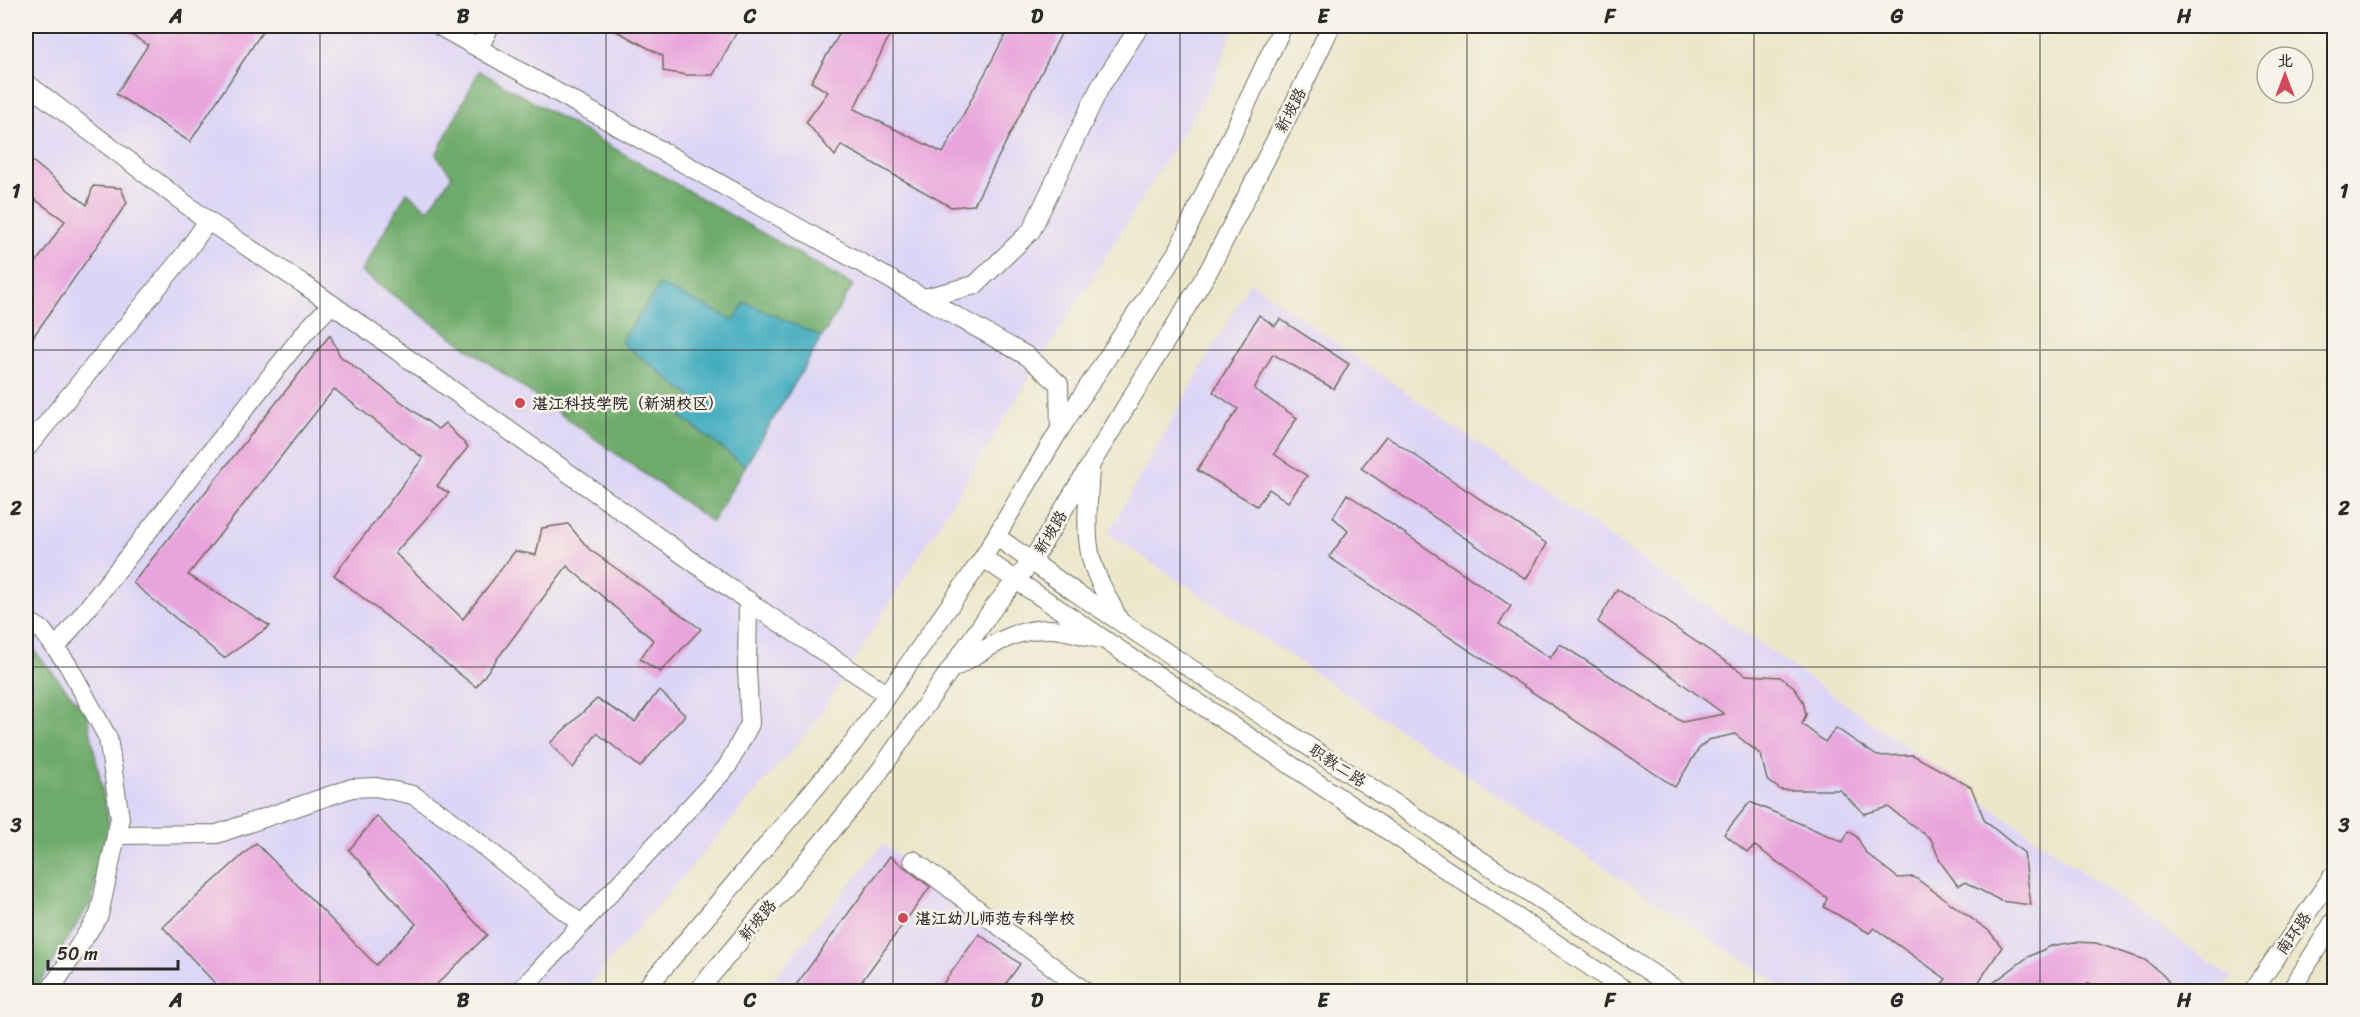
<svg xmlns="http://www.w3.org/2000/svg" width="2360" height="1017" font-family="Sriracha,'LXGW WenKai TC',sans-serif">
<rect width="100%" height="100%" fill="#f7f3e8"/>
<filter id="ink" filterUnits="userSpaceOnUse"><feTurbulence type="fractalNoise" baseFrequency=".0167" numOctaves="2"/><feDisplacementMap in="SourceGraphic" scale="12" xChannelSelector="R" yChannelSelector="G"/><feConvolveMatrix kernelMatrix="1 2 1 2 8 2 1 2 1" color-interpolation-filters="sRGB"/></filter>
<filter id="wash" filterUnits="userSpaceOnUse"><feTurbulence type="fractalNoise" baseFrequency=".008" numOctaves="4" result="noise"/><feDisplacementMap in="SourceGraphic" scale="24" xChannelSelector="R" yChannelSelector="G"/><feGaussianBlur stdDeviation="1.35" result="paint"/><feColorMatrix in="noise" values="0 0 0 0 0 0 0 0 0 0 0 0 0 0 0 0 0 1.4 0 .05"/><feComposite in="paint" operator="in"/></filter>
<g filter="url(#wash)">
<rect width="100%" height="100%" fill="#ece7cb"/>
<g fill="#ddd5f6">
<path d="M26,26h1208l-21,58 -398,639 -232,269 -557,-1z"/>
<path d="M1250,282l982,696 -14,14 -430,-1 -680,-458z"/>
<path d="M883,844l201,147 -321,1z"/>
</g>
<g fill="#6eaa6a" stroke="#4c6a4a" stroke-width="1.5">
<path d="M479,71l374,214 -141,237 -351,-250 46,-80 21,18 24,-34 -16,-21z"/>
<path d="M26,641l61,73 22,109 -18,79 -57,90 -8,-1z"/>
</g>
<path fill="#3eaabe" stroke="#346a74" stroke-width="1.5" d="M660,285l74,35 11,-18 77,35 -77,129 -65,-50 13,-18 -72,-56z"/>
<g id="blocks">
<g fill="#e9a4db">
<path d="M117,26h149l-76,116 -74,-48 32,-49z"/>
<path d="M607,26h133l-27,49h-26l-24,-4v-15z"/>
<path d="M844,26h50l-40,83 89,44 67,-127h55l-91,179 -23,2 -110,-62 -6,11 -29,-34 22,-30 -17,-10z"/>
<path d="M26,156l61,49 6,-19 28,2 6,15 -101,144v-70l39,-56 -39,-28z"/>
<path d="M1259,315l16,11 5,-7 69,45 -15,25 -61,-35 -19,35 43,29 -23,36 33,22 -19,26 -19,-13 -12,17 -60,-36 41,-61 -25,-17z"/>
<path d="M330,335l10,21 98,73 7,-6 23,24 -31,39 12,7 -54,60 68,66 52,-68 21,4 6,-27 26,-4 21,25 112,80 -41,43 -20,-13 13,-19 -86,-74 -91,121 -142,-112 89,-117 -89,-69 -146,186 82,51 -46,32 -91,-75z"/>
<path d="M1386,436l161,108 -21,35 -165,-111z"/>
<path d="M1347,494l164,112 -12,18 51,34 10,-14 122,78 42,-8 -126,-92 19,-33 129,86 34,2 13,9 10,15 3,14 -4,9 23,18 11,-14 41,28 36,-1 58,32 14,34 39,32 7,52 -30,-4 -36,-19 -7,4 -17,-23 -10,-24 -43,-32 -24,7 -24,-24h-59l-14,-10 -6,-25 -26,-21 -27,6 -10,10 -23,37 -346,-230 19,-26 -15,-14z"/>
<path d="M659,690l26,25 -45,52 -43,-34 -24,35 -23,-25 47,-44 38,23z"/>
<path d="M1750,802l93,40 6,-11 8,6 9,16 32,25 16,-1 75,54 13,16 -30,45h-37l11,-13 -72,-51 -5,5 -45,-26 3,-9 -72,-52 -8,6 -23,-18z"/>
<path d="M377,816l110,119 -58,57h-206l-60,-65 93,-84 120,122 40,-41 -67,-74z"/>
<path d="M890,856l40,31 -76,105h-63z"/>
<path d="M979,934l41,30 -20,28h-63z"/>
<path d="M2074,942l22,1 49,17 18,15 14,17h-62l-27,-9 -2,9h-105l47,-35 23,-11z"/>
</g>
</g>
</g>
<g filter="url(#ink)">
<use href="#blocks" fill-opacity="0" stroke="#6f6d63" stroke-width="1.5"/>
<g fill="none" stroke-linecap="round" stroke-linejoin="round">
<defs>
<g id="minor">
<path d="M439,26l588,330 32,28 1,45"/>
<path d="M479,48l11,-22"/>
<path d="M26,83l182,138 94,62 460,328 125,83"/>
<path d="M924,298l51,-13 56,-54 69,-144 40,-61"/>
<path d="M26,449l158,-194 24,-34"/>
<path d="M1090,468c-1,26 -5,53 -1,79 3,26 19,50 30,73"/>
<path d="M997,537l78,55 605,400"/>
<path d="M983,558l645,434"/>
<path d="M26,620l16,10 26,35 40,73 12,80 -21,97 -50,77"/>
<path d="M56,648l250,-317 26,-27"/>
<path d="M956,667c30,-18 58,-39 94,-38 15,0 31,6 46,9"/>
<path d="M116,835l101,-1 135,-46 24,-1 37,8 35,23 133,106"/>
<path d="M913,860l173,132"/>
<path d="M519,992l208,-225 23,-43 -3,-54 1,-70"/>
<path d="M643,992l211,-250 129,-184 77,-129 117,-177 106,-226"/>
<path d="M697,992l173,-207 124,-178 38,-46 177,-291 89,-174 33,-70"/>
<path d="M2252,992l82,-118"/>
<path d="M2290,992l44,-71"/>
</g>
</defs>
<use href="#minor" stroke="#6f6d63" stroke-width="20"/>
<use href="#minor" stroke="#fff" stroke-width="18"/>
</g>
</g>
<path fill="none" stroke="#2b2b2b" stroke-width="1.5" stroke-opacity="0.55" d="M320,26v966M606,26v966M893,26v966M1180,26v966M1467,26v966M1754,26v966M2040,26v966M26,350h2308M26,667h2308"/>
<g fill="#d1495b" stroke="#f7f3e8" stroke-width="2">
<circle cx="520" cy="403" r="6"/>
<circle cx="903" cy="918" r="6"/>
</g>
<g text-anchor="middle" stroke-width="5" stroke-linejoin="round" paint-order="stroke">
<g font-size="16" fill="#2b2b2b" stroke="#f7f3e8">
<text transform="translate(1290 110) rotate(-63)" y="6">新坡路</text>
<text transform="translate(1050 532) rotate(-59)" y="6">新坡路</text>
<text transform="translate(1338 765) rotate(33)" y="6">职教二路</text>
<text transform="translate(757 920) rotate(-50)" y="6">新坡路</text>
<text transform="translate(2293 933) rotate(-55)" y="6">南环路</text>
</g>
<g font-size="16" font-weight="bold" fill="#2b2b2b" stroke="#f7f3e8" text-anchor="start">
<text x="532" y="409">湛江科技学院（新湖校区）</text>
<text x="915" y="924">湛江幼儿师范专科学校</text>
</g>
</g>
<rect width="2360" height="1017" fill="none" stroke="#f7f3e8" stroke-width="66"/>
<g transform="translate(2285 75)"><circle r="28" fill="#f7f3e8" stroke="#a5a39c" stroke-width="1.5"/>
<path d="M0-4.5L10 22L0 15L-10 22Z" fill="#d1495b"/>
<text y="-9" font-size="16" font-weight="bold" text-anchor="middle" fill="#2b2b2b">北</text>
</g>
<path d="M48 960v9h130v-9" fill="none" stroke="#2b2b2b" stroke-width="3"/>
<text x="57" y="960" font-size="18" fill="#2b2b2b" stroke="#f7f3e8" stroke-width="4.5" paint-order="stroke">50 m</text>
<rect x="33" y="33" width="2294" height="951" fill="none" stroke="#2b2b2b" stroke-width="2"/>
<g font-size="20" text-anchor="middle" font-weight="bold" fill="#2b2b2b">
<text x="176" y="23">A</text>
<text x="463" y="23">B</text>
<text x="750" y="23">C</text>
<text x="1037" y="23">D</text>
<text x="1323" y="23">E</text>
<text x="1610" y="23">F</text>
<text x="1897" y="23">G</text>
<text x="2184" y="23">H</text>
<text x="16" y="198">1</text>
<text x="2344" y="198">1</text>
<text x="16" y="515">2</text>
<text x="2344" y="515">2</text>
<text x="16" y="832">3</text>
<text x="2344" y="832">3</text>
<text x="176" y="1007">A</text>
<text x="463" y="1007">B</text>
<text x="750" y="1007">C</text>
<text x="1037" y="1007">D</text>
<text x="1323" y="1007">E</text>
<text x="1610" y="1007">F</text>
<text x="1897" y="1007">G</text>
<text x="2184" y="1007">H</text>
</g>
</svg>
